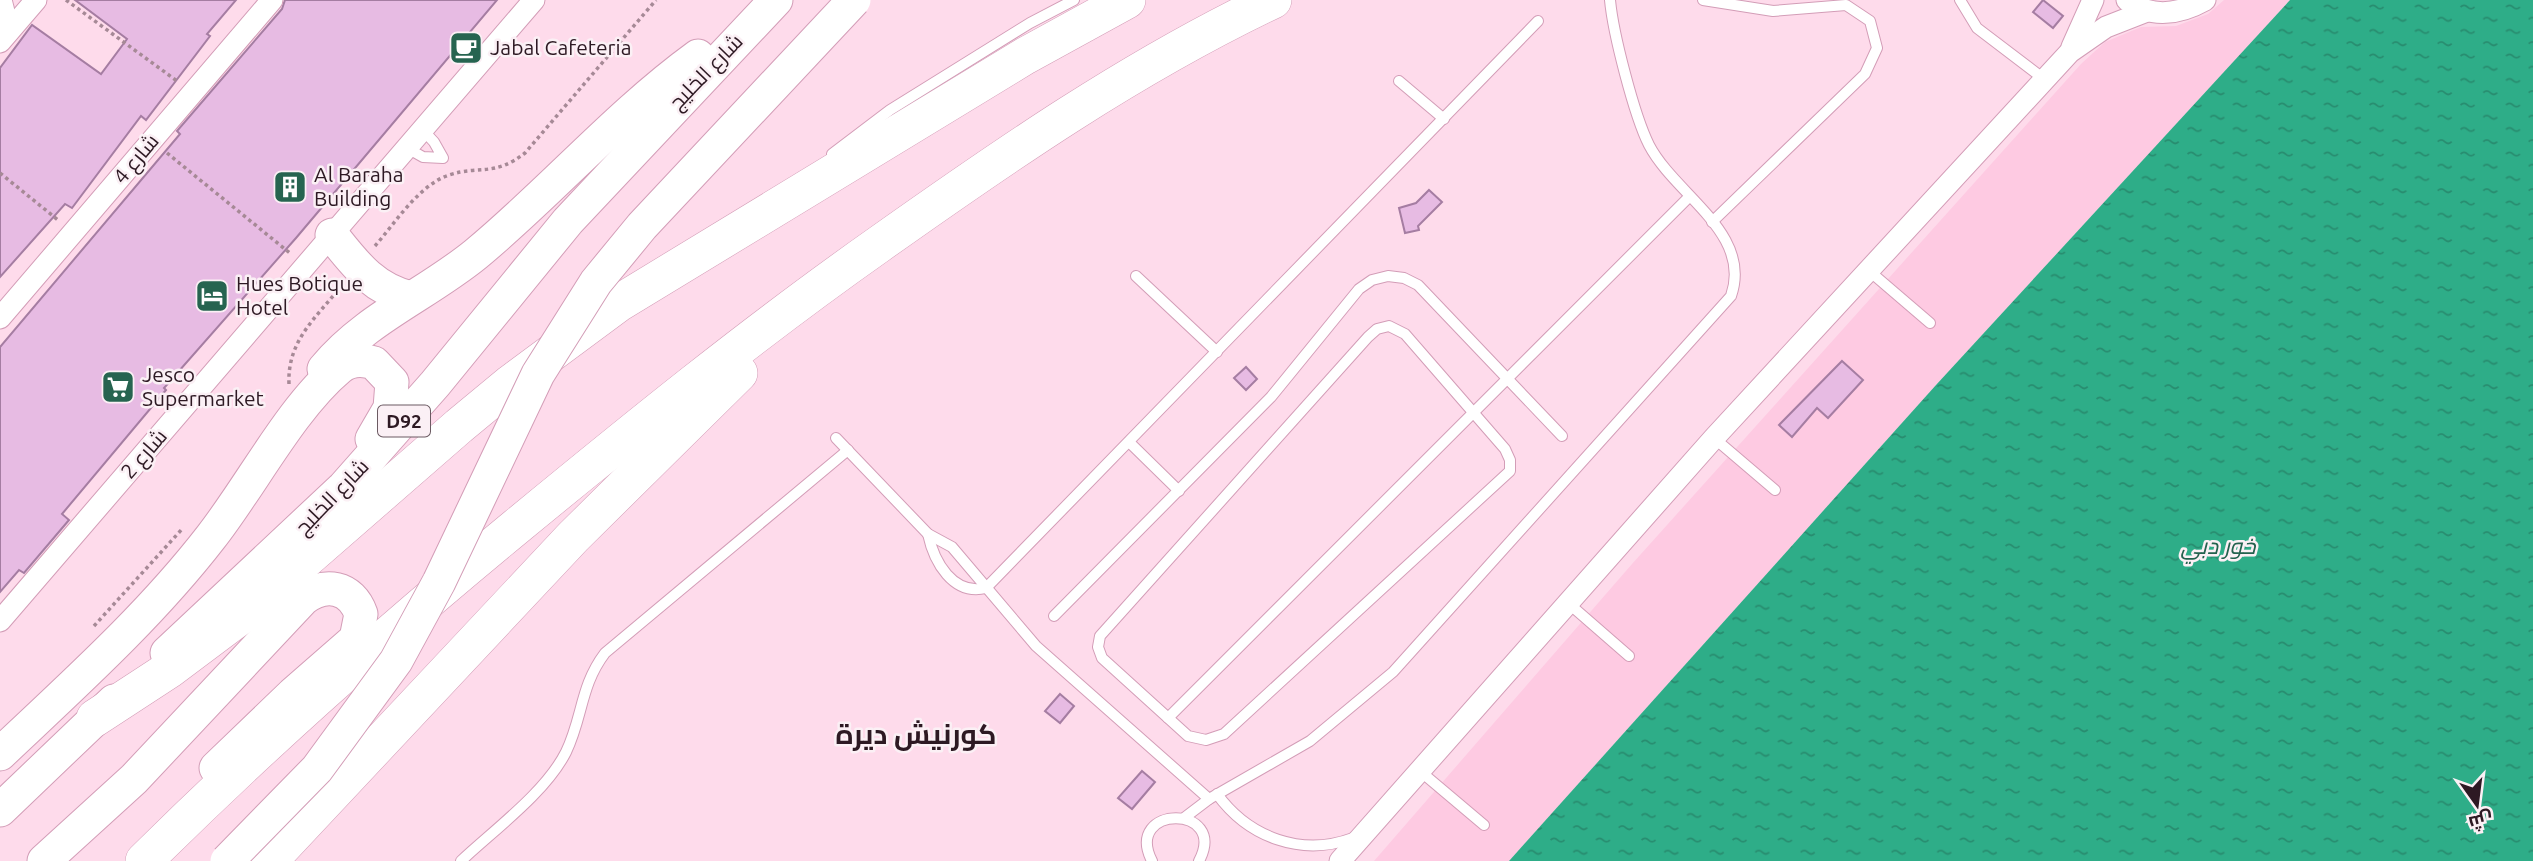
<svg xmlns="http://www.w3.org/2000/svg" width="2533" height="861" font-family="Ubuntu,Cairo,sans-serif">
<defs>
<pattern id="water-ripples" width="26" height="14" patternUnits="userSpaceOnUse" patternTransform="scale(1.75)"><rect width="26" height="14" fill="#2ead88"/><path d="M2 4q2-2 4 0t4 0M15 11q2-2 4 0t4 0" fill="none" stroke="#288c6f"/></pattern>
</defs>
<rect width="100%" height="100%" fill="#fedbeb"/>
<path fill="#fecae2" d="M2224,0h66l-354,385 -427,476h-135l258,-297 449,-500 24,-22 36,-15 35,-1 32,-12z"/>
<path fill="url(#water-ripples)" d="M2290,0h243v861h-1024l427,-476z"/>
<g fill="#e7bbe3" stroke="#a57da2" stroke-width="2">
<path d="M75,0h161l-29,34 3,2 -64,84 -5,-4 -69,92 -7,-4 -65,73v-209l32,-43 69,49 26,-35z"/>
<path d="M285,0h212l-201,238 -132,150 2,2 -104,124 7,6 -45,53 -5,-3 -19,22v-245l180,-213 -3,-3 105,-122z"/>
<path d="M2043,0l20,16 -10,12 -20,-16z"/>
<path d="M1429,190l13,12 -24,24 1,4 -14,3 -6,-25 17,-5z"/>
<path d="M1842,361l21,19 -35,38 -11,-10 -25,29 -13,-12z"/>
<path d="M1246,367l11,12 -11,11 -12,-12z"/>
<path d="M1060,694l14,12 -14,17 -15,-12z"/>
<path d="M1142,771l13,11 -23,27 -14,-11z"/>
</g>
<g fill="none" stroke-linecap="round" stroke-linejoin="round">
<defs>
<g id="lane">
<path d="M1703,0l70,11 73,-6 24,16 7,27 -12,26 -153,148"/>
<path d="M1960,0l17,28 67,51"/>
<path d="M1399,81l45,38"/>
<path d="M407,148l16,9 20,1 -9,-16 -12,-13"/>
<path d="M832,154l58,-44 140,-87 44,-23"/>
<path d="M1867,269l63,54"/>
<path d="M1136,276l81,76"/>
<path d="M1389,326l16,8 100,115 5,11v11l-286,263 -18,6 -18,-4 -86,-78 -4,-11 2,-11 268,-299 9,-8z"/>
<path d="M836,438l92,96 24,13 84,99 173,153"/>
<path d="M1714,438l61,52"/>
<path d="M1129,442l50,49"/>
<path d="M928,534c6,28 25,62 58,54l552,-567"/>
<path d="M1567,602l62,54"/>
<path d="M1054,616l217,-219 88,-108 13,-9 16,-4 16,2 14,7 144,151"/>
<path d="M1168,718l521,-521"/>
<path d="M1420,771l64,54"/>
<path d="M1217,794c32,44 85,63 136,44"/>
<path d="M1184,818l25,-19 101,-58 83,-69 338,-376c22,-63 -56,-101 -82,-151 -15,-30 -36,-112 -39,-145"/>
<path d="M461,861c33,-31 85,-69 105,-109 17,-35 14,-66 39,-99l243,-203"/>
<path d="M1152,861c-29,-57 77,-57 47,0"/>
</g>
<g id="street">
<path d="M1,0l8,31"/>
<path d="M2127,0c24,19 53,14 78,0"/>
<path d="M0,42l36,-42"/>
<path d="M2072,47l21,-47"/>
<path d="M0,318l272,-318"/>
<path d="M0,621l534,-621"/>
<path d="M1340,861l374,-423 356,-386 36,-25 41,-16"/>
</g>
<g id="primary">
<path d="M332,235c23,29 41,54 79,63"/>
<path d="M324,369c42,-51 102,-74 152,-115 76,-63 141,-139 222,-198"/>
<path d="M167,653l177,-166 91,-103 133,-163 208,-221"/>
<path d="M0,754c74,-70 149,-137 211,-217 40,-51 80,-129 128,-169 11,-9 23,-9 35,-5l18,19 -2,26 -18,31"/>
<path d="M0,810l114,-109"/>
<path d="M44,861l90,-82 169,-180c22,-17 48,-13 58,15l-5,25 -63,55 -77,74"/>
</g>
<g id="highway">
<path d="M95,718l75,-49 72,-54 217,-189 52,-43 108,-80 406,-247 102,-56"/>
<path d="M144,861c119,-118 243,-228 373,-335 118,-97 236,-193 361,-281 127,-90 254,-178 395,-245"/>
<path d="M269,861l304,-324 166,-164"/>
</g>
</defs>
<use href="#lane" stroke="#d39db7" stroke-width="12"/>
<use href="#street" stroke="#d39db7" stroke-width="23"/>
<use href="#primary" stroke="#d39db7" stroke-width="35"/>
<use href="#highway" stroke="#d39db7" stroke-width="38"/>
<g stroke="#a68996" stroke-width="3.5" stroke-dasharray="3.5 3.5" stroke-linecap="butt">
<path d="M66,0l111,81"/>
<path d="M167,153l124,101"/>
<path d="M0,173l58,47"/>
<path d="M375,246c20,-23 44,-61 74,-71 31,-10 45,2 76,-22l131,-153"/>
<path d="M289,384c-2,-44 28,-67 54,-100"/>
<path d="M94,626l89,-98"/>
</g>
<use href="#lane" stroke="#fff" stroke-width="10"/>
<use href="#street" stroke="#fff" stroke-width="21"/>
<use href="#primary" stroke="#fff" stroke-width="33"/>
<use href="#highway" stroke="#fff" stroke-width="37"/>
<defs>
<path id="primary-bridge" d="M227,861l90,-92 79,-108 43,-79 99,-208 58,-92 46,-56 212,-226"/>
</defs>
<use href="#primary-bridge" stroke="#d39db7" stroke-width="35" stroke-linecap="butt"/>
<use href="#primary-bridge" stroke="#fff" stroke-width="33"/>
</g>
<defs>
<symbol id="cafe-square" viewBox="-11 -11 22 22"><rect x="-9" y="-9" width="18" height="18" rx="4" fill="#266450" stroke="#fbf0f5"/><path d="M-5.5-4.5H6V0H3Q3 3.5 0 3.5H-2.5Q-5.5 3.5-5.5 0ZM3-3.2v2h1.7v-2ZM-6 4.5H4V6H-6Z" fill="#fff"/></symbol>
<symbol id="building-square" viewBox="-11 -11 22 22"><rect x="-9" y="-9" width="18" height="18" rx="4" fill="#266450" stroke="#fbf0f5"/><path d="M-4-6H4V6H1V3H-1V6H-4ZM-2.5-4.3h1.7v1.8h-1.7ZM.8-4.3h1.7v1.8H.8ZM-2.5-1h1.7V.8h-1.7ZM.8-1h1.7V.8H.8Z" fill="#fff"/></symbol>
<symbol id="hotel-square" viewBox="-11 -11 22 22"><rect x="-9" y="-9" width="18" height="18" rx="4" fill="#266450" stroke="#fbf0f5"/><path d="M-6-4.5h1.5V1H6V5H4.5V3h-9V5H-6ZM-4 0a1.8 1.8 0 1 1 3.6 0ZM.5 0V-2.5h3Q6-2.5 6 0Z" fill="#fff"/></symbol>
<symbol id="supermarket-square" viewBox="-11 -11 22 22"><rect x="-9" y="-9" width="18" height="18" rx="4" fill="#266450" stroke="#fbf0f5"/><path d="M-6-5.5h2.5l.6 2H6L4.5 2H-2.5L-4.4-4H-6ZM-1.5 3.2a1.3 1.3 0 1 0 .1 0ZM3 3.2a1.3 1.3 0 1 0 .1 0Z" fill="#fff"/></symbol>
</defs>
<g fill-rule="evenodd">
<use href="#cafe-square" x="447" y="29" width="38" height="38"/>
<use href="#building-square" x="271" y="168" width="38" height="38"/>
<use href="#hotel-square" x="193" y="277" width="38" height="38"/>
<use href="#supermarket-square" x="99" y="368" width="38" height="38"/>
</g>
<g text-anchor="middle" stroke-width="5" stroke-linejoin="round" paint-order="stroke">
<rect fill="#fbf0f5" stroke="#6b5a62" stroke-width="2" x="378" y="405.5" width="52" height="31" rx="5"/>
<g font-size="19" font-weight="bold" fill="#2d1923">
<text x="404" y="428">D92</text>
</g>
<g font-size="21" fill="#2d1923" stroke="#fbf0f5" text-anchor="start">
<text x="490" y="55">Jabal Cafeteria</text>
<text x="314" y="182">Al Baraha<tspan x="314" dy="24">Building</tspan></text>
<text x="236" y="291">Hues Botique<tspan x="236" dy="24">Hotel</tspan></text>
<text x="142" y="382">Jesco<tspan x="142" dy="24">Supermarket</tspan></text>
</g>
<g font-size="21" fill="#2d1923" stroke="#fbf0f5">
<text transform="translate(706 72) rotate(-46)" y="7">شارع الخليج</text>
<text transform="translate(136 159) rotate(-50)" y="7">شارع 4</text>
<text transform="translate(144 454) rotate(-49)" y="7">شارع 2</text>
<text transform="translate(332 497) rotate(-46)" y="7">شارع الخليج</text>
</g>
<g font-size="23" font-style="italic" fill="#23624e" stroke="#fbf0f5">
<text x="2218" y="554">خور دبي</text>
</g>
<g font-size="28" font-weight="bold" fill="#2d1923" stroke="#fbf0f5">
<text x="916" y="744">كورنيش ديرة</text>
</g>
</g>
<g transform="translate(2477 805) rotate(166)" stroke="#fbf0f5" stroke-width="5" paint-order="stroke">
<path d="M0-5L12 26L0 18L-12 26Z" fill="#2d1923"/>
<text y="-10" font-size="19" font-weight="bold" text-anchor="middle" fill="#2d1923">ش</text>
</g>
</svg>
